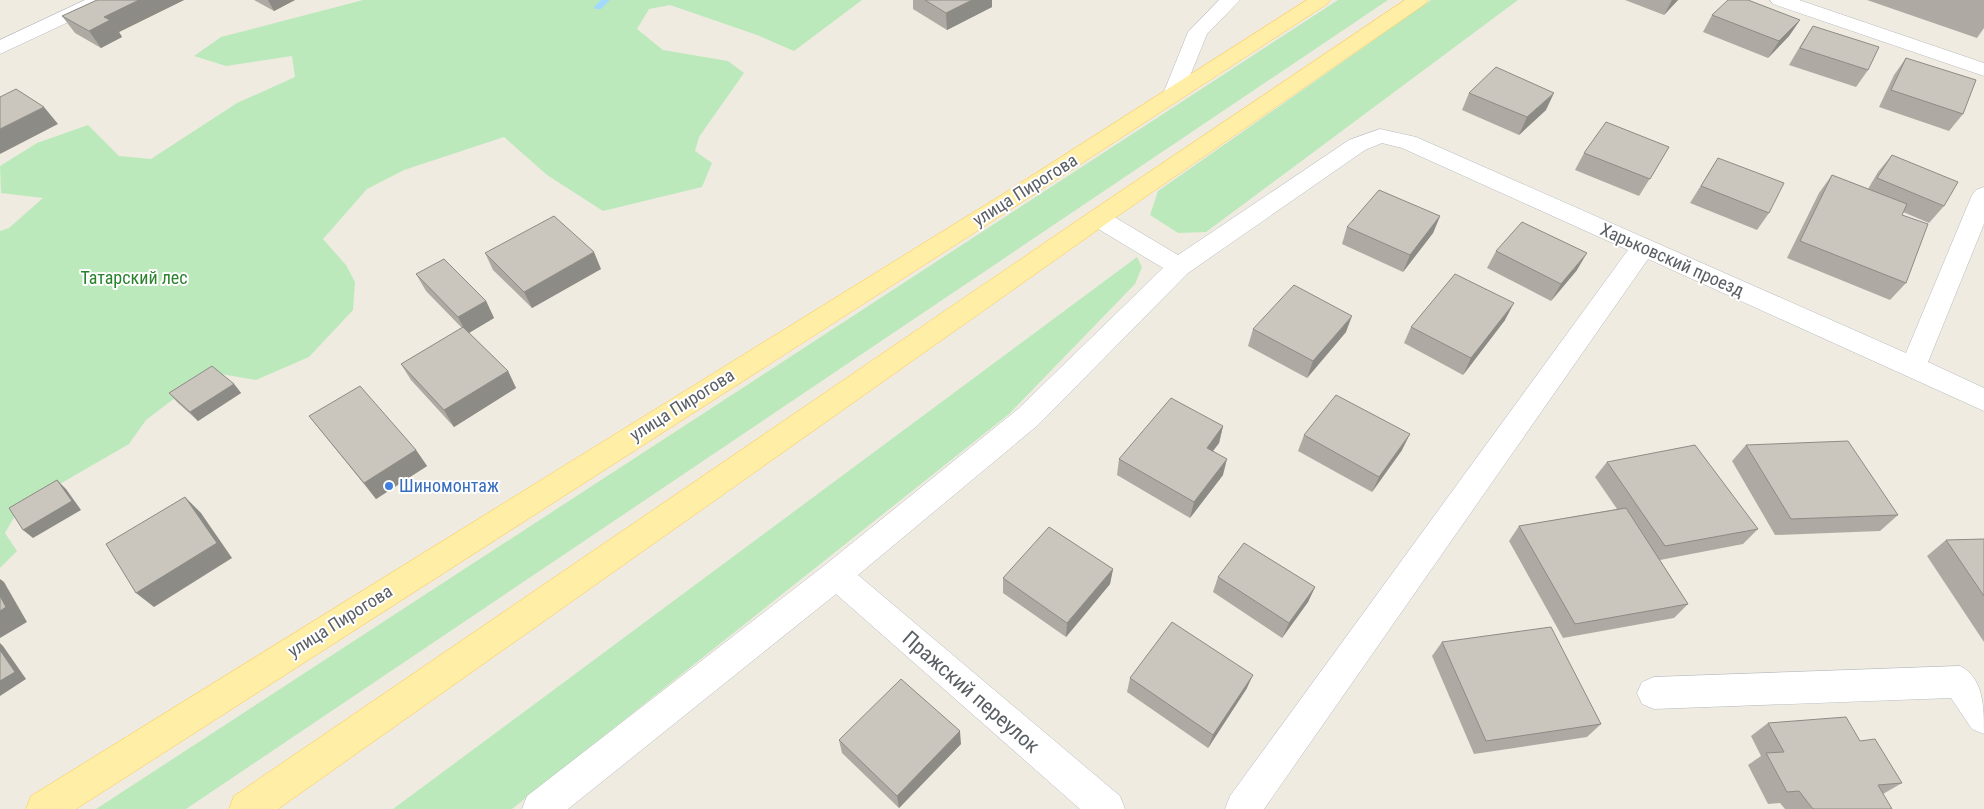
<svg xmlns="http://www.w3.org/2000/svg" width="1984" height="809" font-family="'Roboto Condensed',sans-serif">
<rect width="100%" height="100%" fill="#efebe1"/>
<g fill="#bce9bb">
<path d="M363,0h499l-68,51 -37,-16 -87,-30 -21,4 -12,20 26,21 65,11 16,12 -45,64 -4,14 17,12 -10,24 -99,24 -56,-36 -43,-38 -100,33 -37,19 -44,50 23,26 9,17 -2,28 -44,47 -53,23 -47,-8 -63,48 -17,24 -109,63 -15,26 12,18 -17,17v-337l9,-3 34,-30 -42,-5 -1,-27 37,-23 51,-18 31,31 32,3 86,-56 58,-26 -3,-21 -66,10 -32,-10 27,-19z"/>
<path d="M1338,0h50l-1202,809h-90z"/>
<path d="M1431,0h87l-312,232 -28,1 -28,-18 8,-24z"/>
<path d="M1137,257l5,10 -7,17 -126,130 -497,395h-119z"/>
</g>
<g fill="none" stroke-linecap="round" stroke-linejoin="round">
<path fill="#a1d9ff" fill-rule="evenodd" d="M601,0h9l-9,9h-6l-1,-2z"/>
<defs>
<g id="minor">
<path d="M85,0h25l-3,4 -107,50v-14z"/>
<path d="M1219,0h21l-33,34 -26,64 -7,2 -7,-2 -4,-4 25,-62z"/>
<path d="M1770,0h29l185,63v13l-211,-72z"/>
<path d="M1380,129l36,8 490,216 66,-158 4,-5 8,-3v37l-56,138 56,26v23l-336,-152 -384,550h-39l5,-13 398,-546 -226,-102 -20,-5 -17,7 -177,123 -150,152 -180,150 262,221 5,13h-45l-244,-215 -268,215h-46l5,-13 298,-231 193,-156 145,-141 -73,-44 -4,-6 4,-6 8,-2 8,2 72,43 171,-115z"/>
<path d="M1960,666c24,12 24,41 24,68l-12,-5 -21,-31 -297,11 -12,-5 -5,-11 5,-11 12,-5z"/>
</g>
<g id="major">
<path d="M1307,0h23l-3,4 -308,200 -943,605h-50l5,-13 972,-602z"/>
<path d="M1405,0h23l-3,4 -319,220 -828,585h-49l5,-13 856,-584z"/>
</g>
</defs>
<use href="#minor" stroke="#b7babf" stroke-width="1"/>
<use href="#major" stroke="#ffc74a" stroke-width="1"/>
<use href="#minor" fill="#fff" fill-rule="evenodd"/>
<use href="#major" fill="#ffeea6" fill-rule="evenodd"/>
</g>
<g fill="#aeaaa3">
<path d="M97,0h87l-65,32 3,5 -21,11 -26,-15 -13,-17z"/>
<path d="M254,0h41l-21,11z"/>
<path d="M913,0h79v7l-45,23 -34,-21z"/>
<path d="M1625,0h53l-14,15z"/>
<path d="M1867,0h117v28l-7,10z"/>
<path d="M1712,15l88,5 -11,16 -21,22 -65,-26z"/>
<path d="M1813,26l55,44 -12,17 -67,-22 13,-22z"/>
<path d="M1906,58l57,56 -14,17 -70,-24 15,-32z"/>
<path d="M1469,93l77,17 -27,25 -57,-25z"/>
<path d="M1584,153l75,11 -20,32 -64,-26z"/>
<path d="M1892,155l52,51 -15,17 -26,-11 -1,3 4,68 -16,17 -103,-42 32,-65 13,-18 36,14 10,-17z"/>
<path d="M1718,158l51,55 -12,17 -67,-27z"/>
<path d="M1440,216l-7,17 -30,39 -61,-28 5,-17z"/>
<path d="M1496,251l81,19 -26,31 -64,-33z"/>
<path d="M485,253l116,16 -69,39 -39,-38z"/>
<path d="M416,274l70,27 8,17 -25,15 39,38 8,17 -62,39 -43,-47 -10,-16 61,-36 -36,-37z"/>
<path d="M1505,320l-42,55 -59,-32 7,-16z"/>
<path d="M1253,329l93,3 -39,46 -59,-32z"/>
<path d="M234,384l7,9 -43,28 -21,-19 -8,-9z"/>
<path d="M309,416l107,34 11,16 -51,33z"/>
<path d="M1223,426l-4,17 -6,8 10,24 -33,43 -73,-43 2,-16z"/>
<path d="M1304,435l98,15 -30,42 -74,-41z"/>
<path d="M1746,445l152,70 -18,16 -105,4 -43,-74z"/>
<path d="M1607,462l151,67 -15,15 -83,16 28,44 -14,14 -111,20 -54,-97 10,-15 98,-17 -22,-32z"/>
<path d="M1984,539v103l-57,-86 19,-16z"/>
<path d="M1113,569l-3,15 -44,53 -63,-44v-15z"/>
<path d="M1218,577l97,10 -7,15 -26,36 -69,-46z"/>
<path d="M1442,642l159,82 -14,13 -113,17 -42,-98z"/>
<path d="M1130,678l117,10 -39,60 -81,-56z"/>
<path d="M1768,723l92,18 42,42 -19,11 9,15h-107l-5,-6 -12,1 -20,-39 13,-9 -10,-20z"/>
<path d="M839,740l122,4 -62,64 -57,-55z"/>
</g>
<g fill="#8d8b85">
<path d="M139,0h45l-65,32 3,5 -21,11 -12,-17 15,-14z"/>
<path d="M268,0h27l-21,11z"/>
<path d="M972,0h20v7l-45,23 -1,-17z"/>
<path d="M1672,0h6l-14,15z"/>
<path d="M1800,20l-11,16 -21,22 11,-17z"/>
<path d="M1554,93l-8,17 -27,25 8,-18z"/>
<path d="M44,107l14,17 -58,30v-25z"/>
<path d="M1440,216l-7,17 -30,39 7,-17z"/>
<path d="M594,252l7,17 -69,39 -8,-16z"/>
<path d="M1587,253l-10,17 -26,31 10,-17z"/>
<path d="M486,301l8,17 -27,16 -9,-17z"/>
<path d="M1514,303l-9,17 -42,55 8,-17z"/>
<path d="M1352,316l-6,16 -39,46 6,-17z"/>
<path d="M508,371l8,17 -62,39 -10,-17z"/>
<path d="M234,384l7,9 -43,28 -8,-9z"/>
<path d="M1223,426l-4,17 -16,21 4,-16z"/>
<path d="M1410,434l-8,16 -30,42 7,-15z"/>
<path d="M416,450l11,16 -51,33 -12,-16z"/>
<path d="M1227,459l-4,16 -33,43 4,-16z"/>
<path d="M57,480l9,9 15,21 -48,28 -10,-8z"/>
<path d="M185,497l16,16 31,45 -78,49 -18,-14z"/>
<path d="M1113,569l-3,15 -44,53 1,-14z"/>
<path d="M0,579l4,3 23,40 -27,16z"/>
<path d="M1315,587l-7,15 -26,36 7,-15z"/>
<path d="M0,643l3,3 23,33 -26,17z"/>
<path d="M1253,675l-6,13 -39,60 5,-13z"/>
<path d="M960,731l1,13 -62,64 -2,-12z"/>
</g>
<g fill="#cac6be" stroke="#8d8b85">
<path d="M97,0h42l-35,17 6,3 -21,11 -27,-15z"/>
<path d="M925,0h47l-26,13z"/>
<path d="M1728,0h20l52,20 -21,21 -67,-26z"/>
<path d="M1813,26l66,21 -11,23 -68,-22z"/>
<path d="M1906,58l70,22 -13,34 -72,-24z"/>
<path d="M1496,67l58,26 -27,24 -58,-24z"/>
<path d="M16,89l28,18 -44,22v-32z"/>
<path d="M1606,122l63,25 -19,32 -66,-26z"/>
<path d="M1892,155l66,27 -14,24 -67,-28z"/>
<path d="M1718,158l66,25 -15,30 -68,-27z"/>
<path d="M1832,175l75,29 -5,11 26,9 -22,59 -106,-42z"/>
<path d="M1379,190l61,26 -30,39 -63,-28z"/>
<path d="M554,216l40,36 -70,40 -39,-39z"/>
<path d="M1522,222l65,31 -26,31 -65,-33z"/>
<path d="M444,259l42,42 -28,16 -42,-43z"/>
<path d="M1455,274l59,29 -43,55 -60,-31z"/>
<path d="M1294,285l58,31 -39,45 -60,-32z"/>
<path d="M463,327l45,44 -64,39 -43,-46z"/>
<path d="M212,366l22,18 -44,28 -21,-19z"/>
<path d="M360,386l56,64 -52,33 -55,-67z"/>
<path d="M1336,395l74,39 -31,43 -75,-42z"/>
<path d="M1171,398l52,28 -16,22 20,11 -33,43 -75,-43z"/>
<path d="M1848,441l50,74 -107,4 -45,-74z"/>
<path d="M1695,445l63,84 -93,17 -58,-84z"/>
<path d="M57,480l15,21 -49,29 -14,-22z"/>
<path d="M185,497l32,46 -81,50 -30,-49z"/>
<path d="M1626,508l62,96 -113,20 -56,-98z"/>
<path d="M1049,527l64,42 -46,54 -64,-45z"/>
<path d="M1984,539v57l-38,-56z"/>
<path d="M1244,543l71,44 -26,36 -71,-46z"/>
<path d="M0,596l6,11 -6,4z"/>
<path d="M1172,622l81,53 -40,60 -83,-57z"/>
<path d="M1551,627l50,97 -115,17 -44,-99z"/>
<path d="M0,650l15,22 -15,9z"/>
<path d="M901,679l59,52 -63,65 -58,-56z"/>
<path d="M1846,717l14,24 15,-2 27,44 -24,2 14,24h-79l-14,-18 -12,1 -21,-39 18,-1 -16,-29z"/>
</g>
<circle fill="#3f7fe0" stroke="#fff" stroke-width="2" cx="389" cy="486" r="5"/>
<g text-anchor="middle" stroke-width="4" stroke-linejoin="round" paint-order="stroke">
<g font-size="18" fill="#5a5f64" stroke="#fff">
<text transform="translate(1025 190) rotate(-32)" y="6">улица Пирогова</text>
<text transform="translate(1672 260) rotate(24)" y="6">Харьковский проезд</text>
<text transform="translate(682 405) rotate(-32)" y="6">улица Пирогова</text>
<text transform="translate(340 621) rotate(-32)" y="6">улица Пирогова</text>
</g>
<g font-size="18" fill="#2b822d" stroke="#fff">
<text x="134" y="284">Татарский лес</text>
</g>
<g font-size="18" fill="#366cbe" stroke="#fff" text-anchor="start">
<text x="399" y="492">Шиномонтаж</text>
</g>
<g font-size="21" fill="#5a5f64" stroke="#fff">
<text transform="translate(971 692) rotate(41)" y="7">Пражский переулок</text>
</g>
</g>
</svg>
